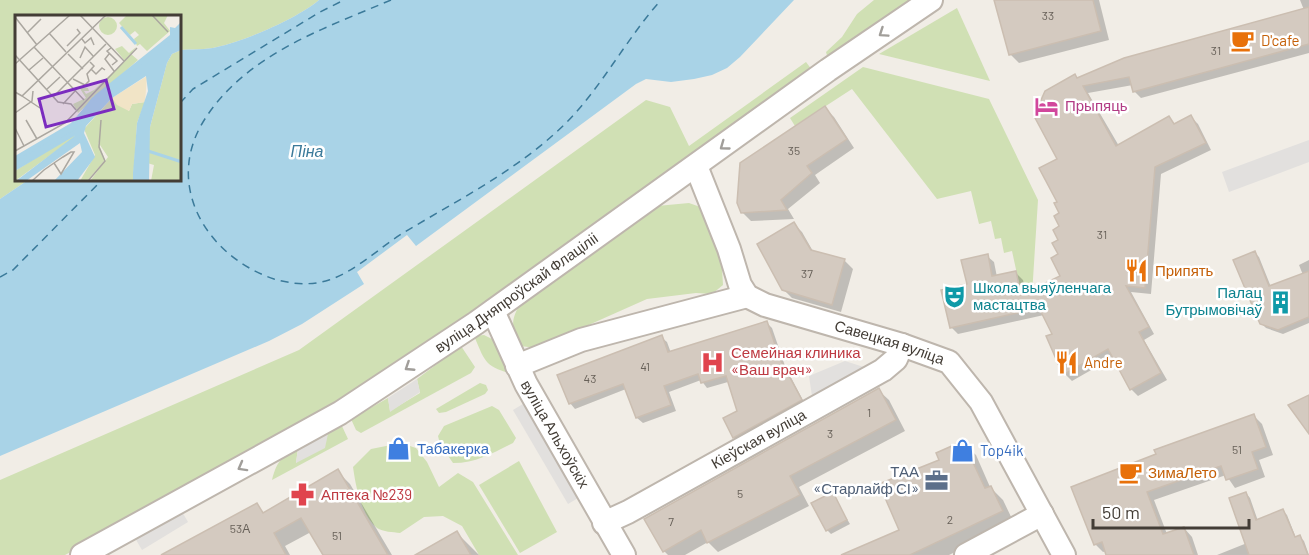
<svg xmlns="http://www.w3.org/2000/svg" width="1309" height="555" font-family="Barlow,sans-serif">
<rect width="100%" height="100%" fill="#f1ede6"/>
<g fill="#d0e0b4">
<path d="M0,0h319c-21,18 -74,41 -102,47 -11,3 -25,2 -37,3v-34h-164v164h12l-28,19z"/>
<path d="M874,0h36l-82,59 -2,-7 16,-15 15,-23z"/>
<path d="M957,8l33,73 -111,-27z"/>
<path d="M806,62l6,8 -473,337 -274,148h-65v-75l299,-130 347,-250 24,7 19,39z"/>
<path d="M863,67l126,32 49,101 -7,111h-6l-13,-60 -8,2 -3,-15 -6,1 -4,-18 -12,3 -8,-33 -34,8 -85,-110 -57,37 -5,-8z"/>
<path d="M689,203l17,6 16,59 1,17 -11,9 -16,-1 -49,6 -110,49 -17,-2c-10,-21 -9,-26 2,-46l135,-94z"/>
<path d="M484,335l10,5 18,34c-28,-8 -27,-13 -38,-38z"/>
<path d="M461,346l14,21 -4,6 -110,60 -5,-3 -5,-11 37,-21 2,13 30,-18 -3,-14z"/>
<path d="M480,383l6,2 2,5 -3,4 -39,18 -7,1 -3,-4z"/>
<path d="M492,406l7,4 17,28 -3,5c-21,10 -36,20 -60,20l-13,-19 -2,-8 6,-10z"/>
<path d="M341,424l7,15 -76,41c5,-19 9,-23 26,-32l-2,15 33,-34z"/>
<path d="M401,443l15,5 11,14 12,25 19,-14 15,9 45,73h-39l-17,-29 -19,-10 -19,1 -24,16c-7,-1 -17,-1 -23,-5 -16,-14 -21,-40 -24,-61l18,-18z"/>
<path d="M519,461l38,71 -37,21 -41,-68z"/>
</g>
<g fill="#e2e0de">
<path d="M1309,140v22l-80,30 -7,-20z"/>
<path d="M845,361l25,8 -58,27 -3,-20z"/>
<path d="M417,379l3,13 -30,20 -2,-14z"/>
<path d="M523,404l55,94 -10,6 -55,-94z"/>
<path d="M329,429l-4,19 -29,15 2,-15z"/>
<path d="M181,510l7,12 -46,28 -7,-12z"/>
</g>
<path fill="#a9d3e7" d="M319,0h475l-54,57 -13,11 -15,7 -18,4 -23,3 -25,-3 -10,5 -220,162 -9,-11 -50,37 7,12 -62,40 -33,17 -269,115v-257l28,-19h152v-130c12,-1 26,0 37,-3 28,-6 81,-29 102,-47z"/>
<g fill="#0003">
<path d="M1006,0h93l10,40 -90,23 -9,-9z"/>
<path d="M1300,0h9v53l-168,45 -7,-7 -1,-6 -45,8 31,53 50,-28 7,7 15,-8 7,7 13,26 -50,24 -10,120 -20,-2 23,42 -10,6 23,40 -29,16 -7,-7 -17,-32 -42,24 -7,-7 -11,-40 -10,-19 -86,19 -7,-7 18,-42 18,-29 7,6 3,15 19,-4 7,7 3,15 36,-18 -2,-22 1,-41 -2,-12v-43l19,-80 226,-69z"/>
<path d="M825,108l9,9 20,31 -39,27 5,8 -32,26 6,10 -43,2 -9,-9z"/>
<path d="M793,223l9,9 12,21 30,7 9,9 -12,43 -49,-14 -9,-9z"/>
<path d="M1255,253l4,4 12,30 32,-12 -4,-10 10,-5v63l-26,11 -17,-6 -4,-4z"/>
<path d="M767,323l5,5 13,38 21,40 -67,37 -5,-6 5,-25 -11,-30 -21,6 -6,-8 -32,12 7,19 -33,12 -6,-5 -11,-29 -51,20 -5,-6 91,-66 6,5 4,11z"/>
<path d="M878,390l11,10 16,31 -106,56 10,19 -91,46 -10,-10 -23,13h-17l-4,-4z"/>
<path d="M1254,416l8,8 11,31 -14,5 6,17 -30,11 -9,-13 -72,25 13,34 17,-6 8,9 6,18h-90l-1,-4 -4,1 -8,-8 -22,-56z"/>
<path d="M963,443l13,12 14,32 13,13 11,23 -65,32h-108l60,-25 40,-70z"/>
<path d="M337,471l13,13 42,71h-68l-13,-23 -26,14 5,9h-126l92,-51 9,10z"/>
<path d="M1246,493l4,5 8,23 25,-10 4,4 9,23 4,-1 4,4 5,14h-92l30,-12z"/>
<path d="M832,494l18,30 -19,10 -4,-4z"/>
<path d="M457,533l22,22h-61z"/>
</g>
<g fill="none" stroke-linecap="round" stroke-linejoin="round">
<g stroke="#3b7a9a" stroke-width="1.5" stroke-dasharray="8 6" stroke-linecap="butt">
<path d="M391,0c-68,29 -147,55 -188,122 -39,65 5,135 71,157 17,5 37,7 55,1 27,-9 50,-32 74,-47 55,-33 115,-63 162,-109 37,-37 61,-85 96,-124"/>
<path d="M180,103l13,-14 127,-77 24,-12"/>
<path d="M0,277l13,-7 89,-90"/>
</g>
</g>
<g fill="#d4cac0" stroke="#cbbeb1" stroke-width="1.5">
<path d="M994,0h99l8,31 -92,24z"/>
<path d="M1309,7v37l-176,48 -4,-15 -46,9 33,60 53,-30 5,8 17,-9 15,28 -51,24 -10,121 -19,-2 23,41 -10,5 22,41 -31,17 -22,-41 -45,26 -17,-39 6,-2 -13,-26 -89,20 -9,-38 26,-6 -6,-24 27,-6 4,22 24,-5 5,24 39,-19 -9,-18 7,-4 -6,-11 6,-3 -5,-10 6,-4 -5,-10 5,-3 -5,-10 3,-1 -18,-34 18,-9 -23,-43 11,-25 30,-17 2,4 47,-20z"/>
<path d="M825,106l22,33 -40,27 5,7 -31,27 6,10 -46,3 -4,-10 3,-40z"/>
<path d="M794,222l17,28 34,9 -13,46 -50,-15 -25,-46z"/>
<path d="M1255,251l14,35 40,-15v46l-31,13 -18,-6 -27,-64z"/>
<path d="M767,321l13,38 22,41 -69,38 -10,-20 14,-7 -11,-35 -25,7 -3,-9 -34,12 7,19 -35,13 -13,-34 -54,20 -12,-29 105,-40 6,17z"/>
<path d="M879,388l17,32 -106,56 10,19 -93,48 -6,-13 -38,22 -19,-33z"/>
<path d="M1309,395v39l-21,-29z"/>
<path d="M1254,414l12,33 -14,5 6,17 -32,11 -5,-14 -74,26 16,42 21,-7 10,28h-88l-4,-13 -8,3 -23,-58 85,-33 -2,-4z"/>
<path d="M963,441l22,47 6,-2 12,25 -93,44h-69l58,-25 -20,-46 60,-24 -3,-7z"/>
<path d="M338,469l50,86h-65l-22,-37 -27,15 12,22h-125l96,-52 6,10z"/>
<path d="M833,492l14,28 -21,11 -15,-28z"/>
<path d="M1246,492l10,28 27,-11 12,28 5,-2 8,20h-59l-20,-57z"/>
<path d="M457,531l14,24h-56z"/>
</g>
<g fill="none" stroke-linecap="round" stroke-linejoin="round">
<defs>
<g id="minor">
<path id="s1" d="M696,166l33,83 11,36 7,11 18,9 137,40 47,17 32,40 83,153"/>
<path id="s2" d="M493,311l33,73 98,171"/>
<path d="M517,366l64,-26 166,-44"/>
<path id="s3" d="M604,523l24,-11 255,-142 13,-11 6,-14"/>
<path id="s4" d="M82,555l258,-142 136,-90 352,-253 103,-70"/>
<path d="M966,555l76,-41"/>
</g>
</defs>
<use href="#minor" stroke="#beb6ad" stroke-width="26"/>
<use href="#minor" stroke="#fff" stroke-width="22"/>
</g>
<defs><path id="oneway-chevron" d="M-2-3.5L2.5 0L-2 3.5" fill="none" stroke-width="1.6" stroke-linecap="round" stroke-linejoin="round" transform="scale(1.5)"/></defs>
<g stroke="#a19e9a">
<use href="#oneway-chevron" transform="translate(883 33) rotate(146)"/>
<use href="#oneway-chevron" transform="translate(724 146) rotate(144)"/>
<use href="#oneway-chevron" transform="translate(409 367) rotate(147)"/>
<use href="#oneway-chevron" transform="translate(242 467) rotate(151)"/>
</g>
<defs>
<symbol id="cafe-bare" viewBox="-9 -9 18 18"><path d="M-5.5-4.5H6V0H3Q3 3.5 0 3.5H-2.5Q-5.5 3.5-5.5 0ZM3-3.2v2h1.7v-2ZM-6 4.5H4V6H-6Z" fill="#e8710a" stroke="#fff" stroke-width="2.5" paint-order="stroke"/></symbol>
<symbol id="hotel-bare" viewBox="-9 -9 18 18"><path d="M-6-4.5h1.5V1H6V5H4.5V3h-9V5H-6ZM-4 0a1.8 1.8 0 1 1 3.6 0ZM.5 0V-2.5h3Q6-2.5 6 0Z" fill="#d1479c" stroke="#fff" stroke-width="2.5" paint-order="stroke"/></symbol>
<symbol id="restaurant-bare" viewBox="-9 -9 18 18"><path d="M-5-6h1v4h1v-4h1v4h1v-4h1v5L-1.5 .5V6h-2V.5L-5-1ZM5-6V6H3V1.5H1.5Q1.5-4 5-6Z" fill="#e8710a" stroke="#fff" stroke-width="2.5" paint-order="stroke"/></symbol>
<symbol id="theatre-bare" viewBox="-9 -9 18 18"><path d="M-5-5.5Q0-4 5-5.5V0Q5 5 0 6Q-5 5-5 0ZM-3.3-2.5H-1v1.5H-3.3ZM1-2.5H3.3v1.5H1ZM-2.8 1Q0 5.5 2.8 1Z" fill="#0f9aa8" stroke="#fff" stroke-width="2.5" paint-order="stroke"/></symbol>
<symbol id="building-bare" viewBox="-9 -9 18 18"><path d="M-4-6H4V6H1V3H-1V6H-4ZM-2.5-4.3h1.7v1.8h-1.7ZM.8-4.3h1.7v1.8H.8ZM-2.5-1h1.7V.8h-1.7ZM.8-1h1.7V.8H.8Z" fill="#0f9aa8" stroke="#fff" stroke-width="2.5" paint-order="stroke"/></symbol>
<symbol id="hospital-bare" viewBox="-9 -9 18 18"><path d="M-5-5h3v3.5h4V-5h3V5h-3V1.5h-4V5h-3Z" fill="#e0444e" stroke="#fff" stroke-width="2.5" paint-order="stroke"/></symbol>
<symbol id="shop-bare" viewBox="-9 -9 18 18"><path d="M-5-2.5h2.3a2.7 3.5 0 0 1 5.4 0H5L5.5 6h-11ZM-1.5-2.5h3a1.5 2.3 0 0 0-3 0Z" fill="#3f7fe0" stroke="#fff" stroke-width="2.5" paint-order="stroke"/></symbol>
<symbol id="office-bare" viewBox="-9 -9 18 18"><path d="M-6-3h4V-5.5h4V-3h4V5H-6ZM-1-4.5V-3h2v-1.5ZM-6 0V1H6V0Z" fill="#5c6f8a" stroke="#fff" stroke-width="2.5" paint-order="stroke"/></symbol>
<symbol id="pharmacy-bare" viewBox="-9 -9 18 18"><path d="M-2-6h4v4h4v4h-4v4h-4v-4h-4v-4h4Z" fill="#e0444e" stroke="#fff" stroke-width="2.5" paint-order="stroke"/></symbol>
</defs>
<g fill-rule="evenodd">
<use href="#cafe-bare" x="1226" y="24" width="33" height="33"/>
<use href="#hotel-bare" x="1030" y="90" width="33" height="33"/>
<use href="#restaurant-bare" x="1120" y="254" width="33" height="33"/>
<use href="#theatre-bare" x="938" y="280" width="33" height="33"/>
<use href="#building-bare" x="1264" y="286" width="33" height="33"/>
<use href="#hospital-bare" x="696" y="346" width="33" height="33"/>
<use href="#restaurant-bare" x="1050" y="346" width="33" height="33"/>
<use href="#shop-bare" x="382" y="432" width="33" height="33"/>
<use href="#shop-bare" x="946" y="434" width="33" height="33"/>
<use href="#cafe-bare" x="1114" y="456" width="33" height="33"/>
<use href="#office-bare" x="920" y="464" width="33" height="33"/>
<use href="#pharmacy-bare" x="286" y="478" width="33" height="33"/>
</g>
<g text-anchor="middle" stroke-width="5" stroke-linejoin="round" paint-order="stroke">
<g font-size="12" fill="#676058">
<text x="1048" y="20">33</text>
<text x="1216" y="55">31</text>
<text x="794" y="155">35</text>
<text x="1102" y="239">31</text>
<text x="807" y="278">37</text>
<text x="645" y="371">41</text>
<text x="590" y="383">43</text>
<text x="869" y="417">1</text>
<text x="830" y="438">3</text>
<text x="1237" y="454">51</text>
<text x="740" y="498">5</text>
<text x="950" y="524">2</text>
<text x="671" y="526">7</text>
<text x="240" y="533">53А</text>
<text x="337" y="540">51</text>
</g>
<g font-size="15" fill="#c56008" stroke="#fff" text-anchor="start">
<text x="1261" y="46">D'cafe</text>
<text x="1155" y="276">Припять</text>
<text x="1084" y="368">Andre</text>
<text x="1148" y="478">ЗимаЛето</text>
</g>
<g font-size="15" fill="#b23c85" stroke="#fff" text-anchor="start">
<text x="1065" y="111">Прыпяць</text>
</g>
<g font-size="15" fill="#0d838f" stroke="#fff" text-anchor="start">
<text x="973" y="293">Школа выяўленчага<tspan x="973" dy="17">мастацтва</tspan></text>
<text x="1262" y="298" text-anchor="end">Палац<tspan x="1262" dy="17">Бутрымовічаў</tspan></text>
</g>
<g font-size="15" fill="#433d36" stroke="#fff">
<text dy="5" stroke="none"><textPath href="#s4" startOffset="508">вуліца Дняпроўскай Флаціліі</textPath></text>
<text dy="5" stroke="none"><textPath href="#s1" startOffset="290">Савецкая вуліца</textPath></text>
<text dy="5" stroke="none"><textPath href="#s2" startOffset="138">вуліца Альхоўскіх</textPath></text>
<text dy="5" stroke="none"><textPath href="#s3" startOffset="176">Кіеўская вуліца</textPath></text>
</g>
<g font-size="15" fill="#be3a42" stroke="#fff" text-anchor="start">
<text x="731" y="358">Семейная клиника<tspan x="731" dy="17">«Ваш врач»</tspan></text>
<text x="321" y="500">Аптека №239</text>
</g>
<g font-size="15" fill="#366cbe" stroke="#fff" text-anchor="start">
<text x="417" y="454">Табакерка</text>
<text x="980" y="456">Top4ik</text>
</g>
<g font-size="15" fill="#4e5e75" stroke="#fff" text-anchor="end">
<text x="919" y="477">ТАА<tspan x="919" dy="17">«Старлайф СІ»</tspan></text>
</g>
<g font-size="16" font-style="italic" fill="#3b7a9a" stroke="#fff">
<text x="307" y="157">Піна</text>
</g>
</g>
<g transform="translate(15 15)">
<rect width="166" height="166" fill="#f1ede6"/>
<path d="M112,0h41l-4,8 6,8 -23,20 -7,-7 -3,2 -3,-7 5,-4 -4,-4 -5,4 -11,-12zM84 11a9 9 0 1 1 18 0a9 9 0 1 1-18 0ZM107,31l7,7 7,-6 -5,7 7,6 -60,53 -5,-9 13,-6 -7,-11 9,1 1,3h-5l2,3 8,-4 31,-29 -10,-12zM166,35v131h-30l3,-16 -7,-2 3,-36 17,-64 5,-9zM97,83l17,13 3,-7 13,-2 -8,21 -4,58h-43l18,-24 -10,-15 7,18 -18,21h-7l15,-26 -11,-26zM59,119l1,3 -60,44v-10z" fill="#d0e0b4"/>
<path d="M132,61l-2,26 -13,2 -3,7 -12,-6 -5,-7z" fill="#f1e4c6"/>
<path d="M166,7v28l-9,4 -5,9 -17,64 -1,54h-16v-8l4,-50 11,-32 -2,-15 -34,22 -26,28 -2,7 11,24 -18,24h-23l28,-29 -2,-9 -54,38h-10l60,-46 -61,36v-15l56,-33 24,-28 75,-60v-8l5,1z" fill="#a9d3e7"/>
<path fill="none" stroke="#a9d3e7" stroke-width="3" d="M106,12l15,17M133,136l34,11M0,144l57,-33 21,-27 8,2v7M0,150l80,-51M0,152l61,-36v7l-22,17 27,-17 2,-12 47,-51 38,-31 14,-4"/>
<path fill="none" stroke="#aba7a0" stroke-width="1.5" d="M65,0l44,46M137,0l16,17M0,2l22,28M12,18l14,-14M34,18l17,19M67,24l3,4 6,-5 3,7M52,31l13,-13 -3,-4M19,32l50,53M96,33l-4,3 10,10 -5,4M53,39l15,15M94,39l-4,5 9,12M0,40l43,47 13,2 5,6M65,43l5,-11 9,10M0,49l55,-49M76,54l5,5 6,-6 3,2M14,55l14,-12M58,64l12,6 4,-4 -2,-7 7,-8 -4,-4M31,75l14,-13M0,77l7,4 84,-81M7,81l18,12M38,82l53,-53M48,89l13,-14M0,98l17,-12 1,-10M11,105l11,19M0,113l9,18M0,136l50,-28 72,-75M17,166l12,-11 10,-7 9,-6 8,-5h3l-13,22 -7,-11M73,166l17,-20 -6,-14 2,-27"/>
<path fill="#7b2cbf" fill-opacity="0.15" stroke="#7b2cbf" stroke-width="3" d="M91,65l8,29 -68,18 -7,-28z"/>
<rect width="166" height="166" fill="none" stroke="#433d36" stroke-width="3"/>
</g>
<path d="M1093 519v9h156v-9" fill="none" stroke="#433d36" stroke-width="3"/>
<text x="1102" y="519" font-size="18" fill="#433d36" stroke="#ffffff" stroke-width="4.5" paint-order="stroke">50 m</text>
</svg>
